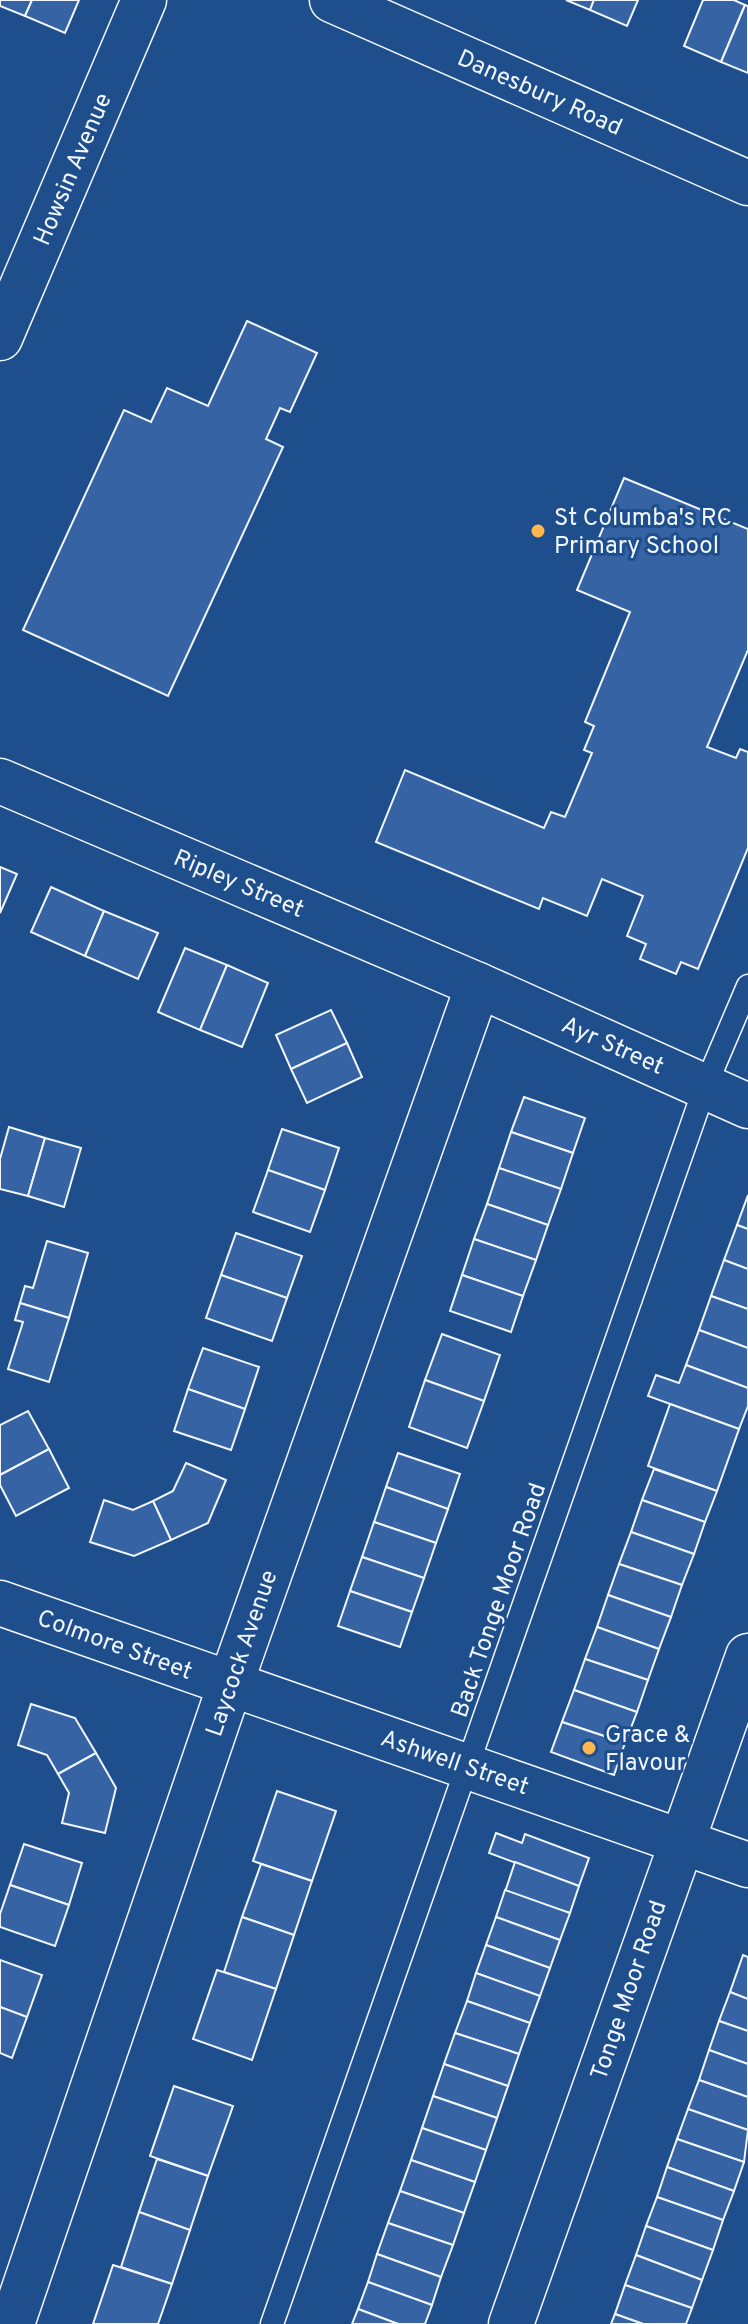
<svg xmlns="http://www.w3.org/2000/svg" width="748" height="2324" font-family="Overpass,sans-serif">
<rect width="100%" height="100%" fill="#1f4e8c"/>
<g fill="#3563a3" stroke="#f2f6ff" stroke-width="2">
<path d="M0,0h32l-7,16 -25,-10z"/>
<path d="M32,0h47l-14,33 -40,-17z"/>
<path d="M566,0h28l-4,10z"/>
<path d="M594,0h44l-11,26 -37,-16z"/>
<path d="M703,0h31l11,5 -24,57 -37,-16z"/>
<path d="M745,5l3,1v67l-27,-11z"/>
<path d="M247,321l70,32 -27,59 -10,-4 -14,31 17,8 -115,249 -145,-66 101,-220 27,12 16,-34 41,18z"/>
<path d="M624,478l124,51v121l-41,97 29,11 4,-9 8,3v96l-50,121 -17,-7 -5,12 -36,-15 6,-15 -19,-8 16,-40 -41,-17 -15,37 -44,-18 -4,11 -163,-67 29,-72 139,58 7,-16 14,5 27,-64 -8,-3 10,-24 -9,-4 45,-110 -53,-22z"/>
<path d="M0,867l17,7 -17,39z"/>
<path d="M51,887l53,24 -19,45 -54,-24z"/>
<path d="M104,911l54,22 -20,46 -53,-23z"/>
<path d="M185,948l42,17 -27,65 -42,-18z"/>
<path d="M227,965l41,18 -26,64 -42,-17z"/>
<path d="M331,1010l16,33 -56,26 -15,-34z"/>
<path d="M347,1043l15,34 -55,26 -16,-34z"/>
<path d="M524,1097l61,21 -12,35 -62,-21z"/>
<path d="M9,1127l36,11 -17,58 -28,-7v-30z"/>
<path d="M282,1129l57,19 -14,42 -57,-20z"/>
<path d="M511,1132l62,21 -12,36 -62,-21z"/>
<path d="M45,1138l36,10 -17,59 -36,-11z"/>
<path d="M499,1168l62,21 -13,36 -61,-21z"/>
<path d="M268,1170l57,20 -15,42 -57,-20z"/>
<path d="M748,1195v34l-11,-4z"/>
<path d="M487,1204l61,21 -12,35 -62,-21z"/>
<path d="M737,1225l11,4v40l-24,-9z"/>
<path d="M236,1233l66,23 -15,42 -66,-23z"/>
<path d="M474,1239l62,21 -13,36 -61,-21z"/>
<path d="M47,1241l41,12 -19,65 -49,-15 5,-17 8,2z"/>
<path d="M724,1260l24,9v40l-37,-13z"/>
<path d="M221,1275l66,23 -15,43 -66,-23z"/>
<path d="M462,1275l61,21 -12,36 -61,-21z"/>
<path d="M711,1296l37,13v39l-49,-18z"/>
<path d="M20,1303l49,15 -20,64 -41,-13 15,-47 -8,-2z"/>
<path d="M699,1330l49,18v40l-62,-23z"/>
<path d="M442,1334l58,21 -16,46 -59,-21z"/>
<path d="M203,1348l56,19 -14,42 -57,-20z"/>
<path d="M686,1365l62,23v18l-9,23 -91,-33 8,-21 23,8z"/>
<path d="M425,1380l59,21 -17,47 -58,-21z"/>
<path d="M188,1389l57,20 -14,41 -57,-19z"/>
<path d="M670,1404l69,25 -22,62 -69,-25z"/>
<path d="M28,1411l21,38 -49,26v-50z"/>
<path d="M49,1449l20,39 -53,28 -16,-31v-10z"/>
<path d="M398,1453l62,21 -12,35 -62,-22z"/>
<path d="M186,1463l40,17 -18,43 -37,17 -18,-39 20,-10z"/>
<path d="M654,1469l63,22 -12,31 -63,-22z"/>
<path d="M386,1487l62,22 -12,34 -62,-21z"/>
<path d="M104,1500l29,10 20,-9 18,39 -37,16 -44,-14z"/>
<path d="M642,1500l63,22 -11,32 -63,-22z"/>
<path d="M374,1522l62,21 -12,35 -62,-21z"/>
<path d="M631,1532l63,22 -12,31 -63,-21z"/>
<path d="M362,1557l62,21 -12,34 -62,-21z"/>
<path d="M619,1564l63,21 -11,32 -63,-22z"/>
<path d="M350,1591l62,21 -12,35 -62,-21z"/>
<path d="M608,1595l63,22 -12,32 -62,-22z"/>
<path d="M597,1627l62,22 -11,31 -63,-21z"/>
<path d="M585,1659l63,21 -11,32 -63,-22z"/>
<path d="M574,1690l63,22 -12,31 -63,-21z"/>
<path d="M31,1704l44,14 21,35 -38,21 -11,-19 -29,-10z"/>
<path d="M562,1722l63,21 -11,32 -63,-23z"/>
<path d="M96,1753l20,35 -11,45 -43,-10 7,-30 -11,-19z"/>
<path d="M277,1791l59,20 -24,70 -59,-20z"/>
<path d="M496,1833l26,10 3,-9 64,24 -10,28 -90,-33z"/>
<path d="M24,1844l58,19 -13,42 -59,-20z"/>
<path d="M515,1862l64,24 -9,27 -65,-21z"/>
<path d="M261,1864l51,17 -18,54 -52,-18z"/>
<path d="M10,1885l59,20 -14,41 -55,-19v-13z"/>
<path d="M505,1890l65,23 -10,27 -64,-23z"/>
<path d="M242,1917l52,18 -18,54 -52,-17z"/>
<path d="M496,1917l64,23 -10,28 -64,-23z"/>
<path d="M486,1945l64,23 -10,28 -64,-23z"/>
<path d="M743,1955l5,2v42l-18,-7z"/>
<path d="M0,1960l42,15 -15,42 -27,-10z"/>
<path d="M217,1970l59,19 -24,71 -59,-21z"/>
<path d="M476,1973l64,23 -10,27 -63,-22z"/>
<path d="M730,1992l18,7v32l-29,-10z"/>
<path d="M467,2001l63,22 -11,31 -64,-21z"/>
<path d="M0,2007l27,10 -15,41 -12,-5z"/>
<path d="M719,2021l29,10v33l-39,-14z"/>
<path d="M455,2033l64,21 -11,32 -64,-22z"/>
<path d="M709,2050l39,14v33l-49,-17z"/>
<path d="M444,2064l64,22 -11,32 -64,-22z"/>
<path d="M699,2080l49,17v33l-60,-21z"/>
<path d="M174,2086l59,20 -25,70 -58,-20z"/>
<path d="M433,2096l64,22 -11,32 -64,-22z"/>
<path d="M688,2109l60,21 -4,32 -67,-23z"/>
<path d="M422,2128l64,22 -11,32 -64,-22z"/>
<path d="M677,2139l67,23 -10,29 -67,-24z"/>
<path d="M157,2159l51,17 -18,54 -51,-18z"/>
<path d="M411,2160l64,22 -11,31 -64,-22z"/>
<path d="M667,2167l67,24 -11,29 -66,-23z"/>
<path d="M400,2191l64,22 -11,32 -65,-22z"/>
<path d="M657,2197l66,23 -10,30 -67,-24z"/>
<path d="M139,2212l51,18 -18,54 -51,-17z"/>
<path d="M388,2223l65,22 -12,32 -64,-23z"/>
<path d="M646,2226l67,24 -11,30 -66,-25z"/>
<path d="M377,2254l64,23 -9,28 -64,-23z"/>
<path d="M636,2255l66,25 -10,28 -67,-23z"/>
<path d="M113,2265l59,19 -14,40h-65z"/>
<path d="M368,2282l64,23 -7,19h-27l-40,-15z"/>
<path d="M625,2285l67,23 -6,16h-43l-28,-10z"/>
<path d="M358,2309l40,15h-46z"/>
<path d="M615,2314l28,10h-32z"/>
</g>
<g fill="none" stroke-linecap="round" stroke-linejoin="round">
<defs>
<path id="lane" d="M272,2324l433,-1237 43,-101"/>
<g id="street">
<path d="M332,0l416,183"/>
<path d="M0,338l144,-338"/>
<path d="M0,781l478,204 270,121"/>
<path d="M0,1603l748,262"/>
<path d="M12,2324l218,-639 248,-700"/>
</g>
<path id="primary" d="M511,2324l237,-668"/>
</defs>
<use href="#lane" stroke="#f2f6ff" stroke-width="25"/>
<use href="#street" stroke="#f2f6ff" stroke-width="47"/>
<use href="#primary" stroke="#f2f6ff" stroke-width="47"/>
<use href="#lane" stroke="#1f4e8c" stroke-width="22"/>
<use href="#street" stroke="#1f4e8c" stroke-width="44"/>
<use href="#primary" stroke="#1f4e8c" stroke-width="44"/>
</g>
<g fill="#ffb74d" stroke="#1f4e8c" stroke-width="3">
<circle cx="538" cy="531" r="8"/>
<circle cx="589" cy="1748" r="8"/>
</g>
<g text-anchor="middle" stroke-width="6" stroke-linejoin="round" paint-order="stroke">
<g font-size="24" fill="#f2f6ff" stroke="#1f4e8c">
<text transform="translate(540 92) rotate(24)" y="8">Danesbury Road</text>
<text transform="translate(72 169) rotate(-67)" y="8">Howsin Avenue</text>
<text transform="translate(239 883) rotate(23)" y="8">Ripley Street</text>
<text transform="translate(613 1045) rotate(24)" y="8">Ayr Street</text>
<text transform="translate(498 1600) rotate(-71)" y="8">Back Tonge Moor Road</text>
<text transform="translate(115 1644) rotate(20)" y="8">Colmore Street</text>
<text transform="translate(241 1653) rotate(-71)" y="8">Laycock Avenue</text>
<text transform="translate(455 1762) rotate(19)" y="8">Ashwell Street</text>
<text transform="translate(628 1990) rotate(-71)" y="8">Tonge Moor Road</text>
</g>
<g font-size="24" fill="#f2f6ff" stroke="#1f4e8c" text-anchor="start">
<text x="554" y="525">St Columba's RC<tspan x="554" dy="28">Primary School</tspan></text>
<text x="605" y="1742">Grace &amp;<tspan x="605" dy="28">Flavour</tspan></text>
</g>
</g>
</svg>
